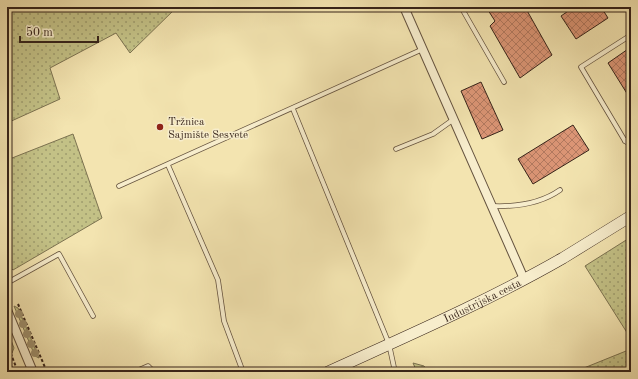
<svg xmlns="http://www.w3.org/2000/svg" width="638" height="379" font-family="'Old Standard TT',serif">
<defs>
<pattern id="grass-dots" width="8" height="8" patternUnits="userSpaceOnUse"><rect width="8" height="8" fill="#c3c186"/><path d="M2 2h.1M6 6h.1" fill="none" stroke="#9f9c6d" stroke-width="1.8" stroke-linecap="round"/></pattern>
<pattern id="building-cross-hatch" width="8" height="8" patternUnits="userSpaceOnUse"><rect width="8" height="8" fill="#db9575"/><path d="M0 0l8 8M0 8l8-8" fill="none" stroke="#b2795f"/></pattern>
</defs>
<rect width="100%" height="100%" fill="#f3e4b0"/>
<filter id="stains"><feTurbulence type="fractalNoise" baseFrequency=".005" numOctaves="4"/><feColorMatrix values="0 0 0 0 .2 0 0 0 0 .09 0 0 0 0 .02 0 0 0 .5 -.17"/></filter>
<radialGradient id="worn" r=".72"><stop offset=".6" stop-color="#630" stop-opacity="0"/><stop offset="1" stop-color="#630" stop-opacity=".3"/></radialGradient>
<g fill="url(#grass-dots)" stroke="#7c7250">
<path d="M7,7h170l-47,46 -14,-20 -66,35 10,31 -53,24z"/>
<path d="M73,134l29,84 -89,52 -6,-6v-104z"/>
<path d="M631,237v102l-46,-73z"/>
<path d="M14,306l4,2 21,50 -4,-2z"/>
<path d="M7,330l7,18 -2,5 -5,-12z"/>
<path d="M631,349v23h-57z"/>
<path d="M7,353l7,19h-7z"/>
<path d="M413,363l11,3 4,6h-11z"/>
</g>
<g fill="url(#building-cross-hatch)" stroke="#362319">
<path d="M486,7h39l27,48 -32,23 -30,-52 5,-5z"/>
<path d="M574,7h27l7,11 -32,21 -15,-23z"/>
<path d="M631,47v53l-23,-37z"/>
<path d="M481,82l22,48 -21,9 -21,-48z"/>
<path d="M573,125l16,25 -56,34 -15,-25z"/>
</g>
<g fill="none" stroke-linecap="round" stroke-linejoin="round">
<defs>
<g id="lane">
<path d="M461,7l43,75"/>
<path d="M631,35l-50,32 44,74 6,-4"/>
<path d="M293,109l96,235 6,28"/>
<path d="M625,141l6,4"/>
<path d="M396,149l37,-15 21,-15"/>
<path d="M168,165l50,115 6,41 19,51"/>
<path d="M119,186l304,-137"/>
<path d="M492,206c24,1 48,-2 68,-16"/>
<path d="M7,283l52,-29 34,62"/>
<path d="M134,372l14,-6 6,6"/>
<path d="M276,372l2,-1"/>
</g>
<g id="street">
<path d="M404,7l120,272"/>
<path d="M7,310l26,62"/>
</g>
<g id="secondary">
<path id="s1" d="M328,372c79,-36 160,-71 235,-114 23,-14 45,-28 68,-42"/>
</g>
</defs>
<use href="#lane" stroke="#65533f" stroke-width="5.5"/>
<use href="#street" stroke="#65533f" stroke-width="10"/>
<use href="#secondary" stroke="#362319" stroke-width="12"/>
<g stroke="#362319" stroke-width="2" stroke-dasharray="3 2" stroke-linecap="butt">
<path d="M18,304l29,68"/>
<path d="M7,344l11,28"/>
</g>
<use href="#lane" stroke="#f7edcc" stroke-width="4"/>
<use href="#street" stroke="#f7edcc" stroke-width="8"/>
<use href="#secondary" stroke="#f7edcc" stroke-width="11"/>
</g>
<g fill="#9e8f6c">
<circle cx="19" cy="314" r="4"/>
<circle cx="23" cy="324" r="4"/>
<circle cx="27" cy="334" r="4"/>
<circle cx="31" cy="344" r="4"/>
<circle cx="35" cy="353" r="4"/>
</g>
<circle fill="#8f2418" stroke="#f7edcc" stroke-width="1.5" cx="160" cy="127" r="4"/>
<g text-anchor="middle" stroke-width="3" stroke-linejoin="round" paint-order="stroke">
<g font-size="11" fill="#362319" stroke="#f7edcc" text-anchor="start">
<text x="168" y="125">Tržnica<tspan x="168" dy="13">Sajmište Sesvete</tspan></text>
</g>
<g font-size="11" fill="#362319" stroke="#f7edcc">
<text dy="4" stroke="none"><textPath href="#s1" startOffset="170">Industrijska cesta</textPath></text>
</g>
</g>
<rect width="638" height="379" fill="none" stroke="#f3e4b0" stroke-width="24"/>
<rect x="8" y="8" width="622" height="363" fill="none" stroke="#362319" stroke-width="2"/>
<rect x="12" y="12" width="614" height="355" fill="none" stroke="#362319"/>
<path d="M20 36v6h78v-6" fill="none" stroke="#362319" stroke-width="2"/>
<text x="26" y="36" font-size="12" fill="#362319" stroke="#f7edcc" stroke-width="3" paint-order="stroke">50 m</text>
<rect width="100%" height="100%" filter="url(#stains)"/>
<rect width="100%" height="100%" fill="url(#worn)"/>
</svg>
